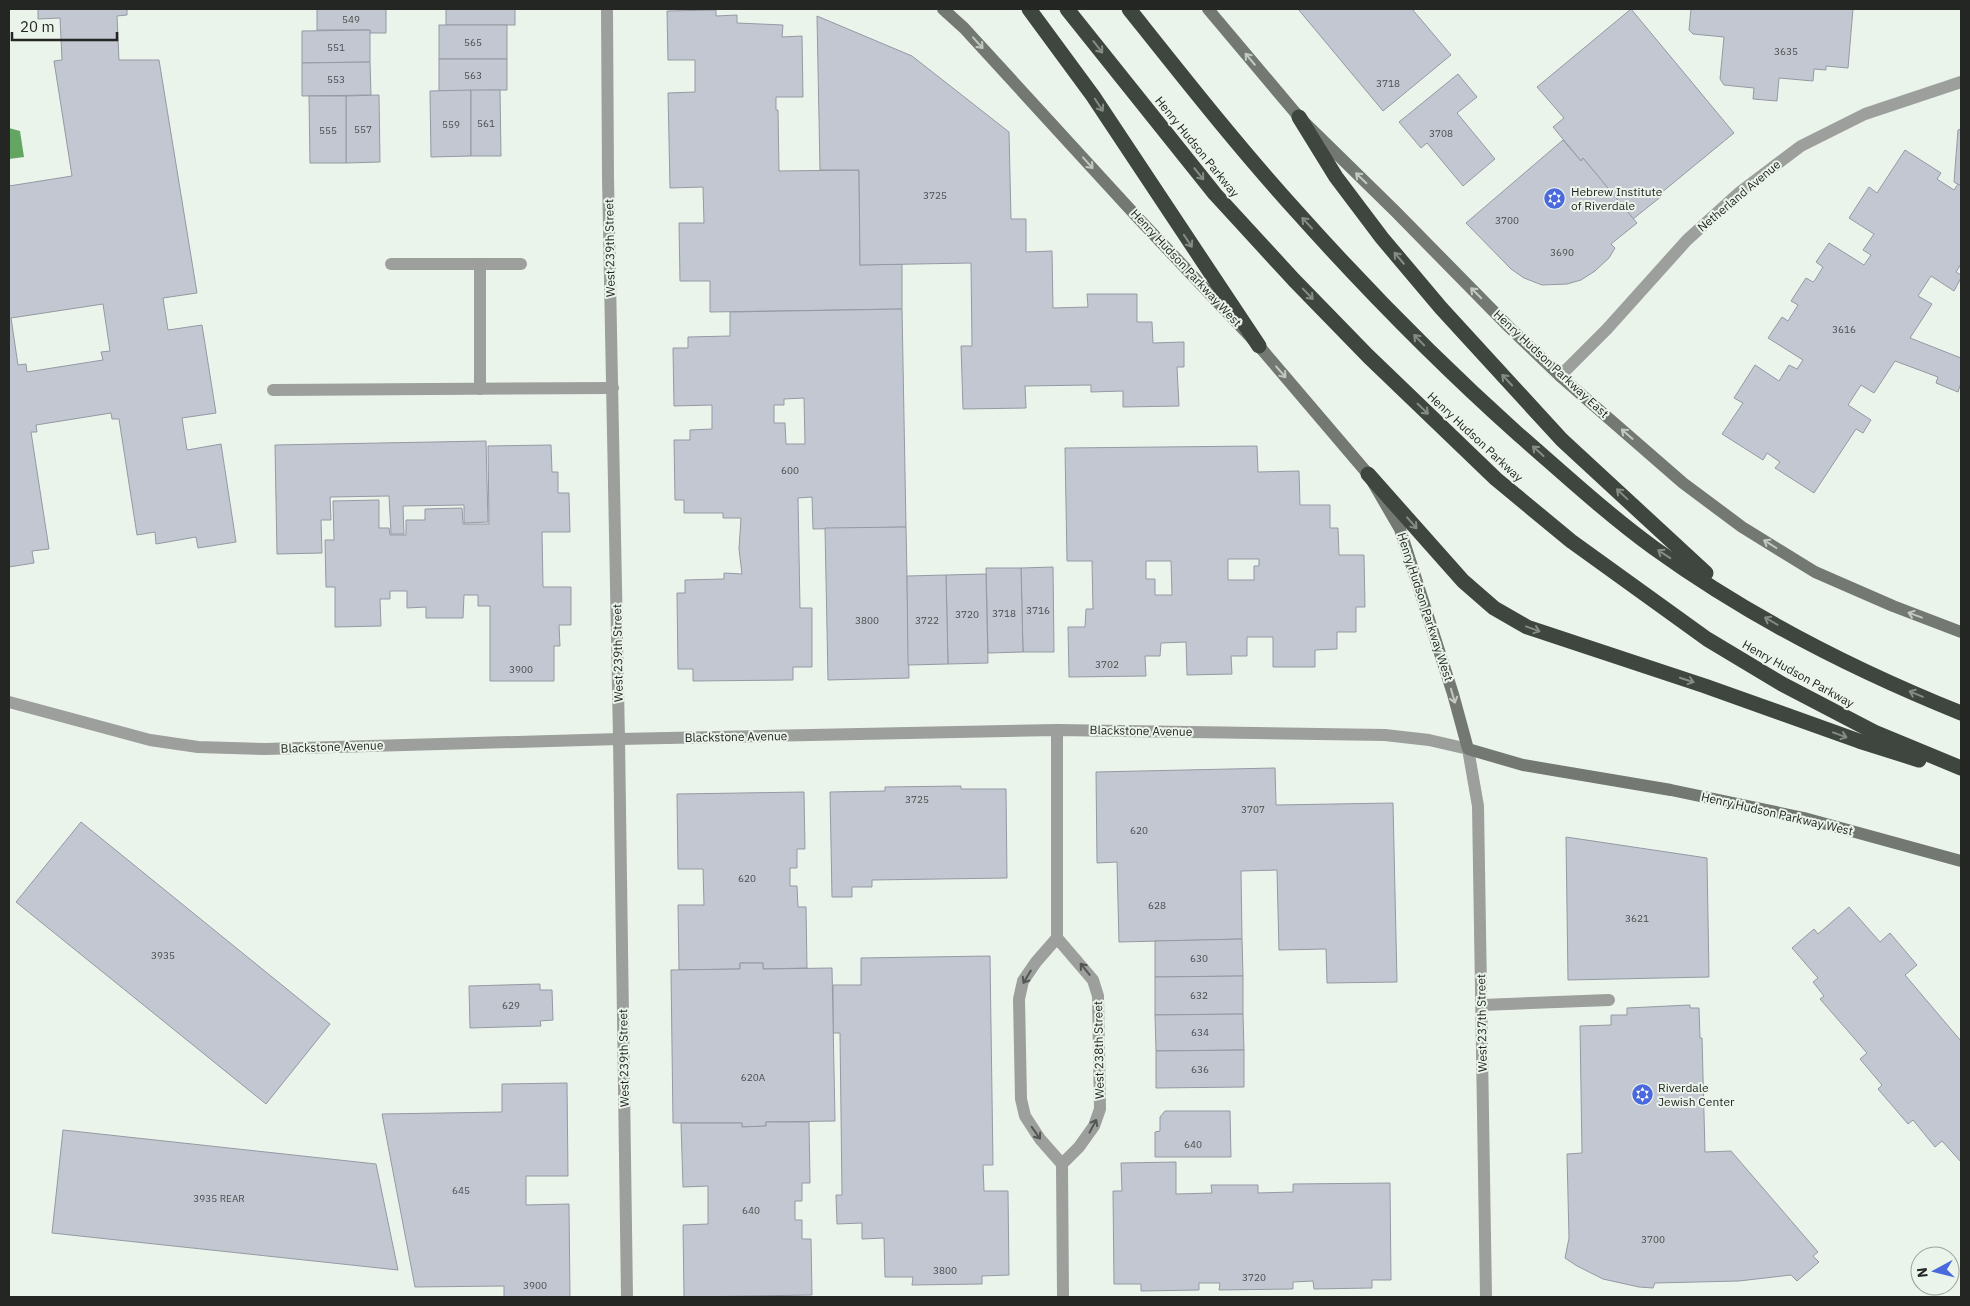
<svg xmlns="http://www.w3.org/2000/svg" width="1970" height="1306" font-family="'IBM Plex Sans',sans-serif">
<rect width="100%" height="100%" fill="#ebf4eb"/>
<path fill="#62a662" d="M9,128l11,3 4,26 -15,2z"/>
<g fill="#c3c7d1" stroke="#9599a3" fill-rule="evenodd">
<path d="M38,9h89v6l-10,1 2,44h40l38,233 -34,5 5,32 34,-5 14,88 -34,5 5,32 34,-6 15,98 -38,6 -2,-11 -40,7 -1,-12 -18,3 -18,-116h-7l-1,-6 -75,12 1,7h-6l18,117 -17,2 2,12 -25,4v-381l63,-10 -18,-115 8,-1 -2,-42 -22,1zM103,304l7,47 -9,1 2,8 -76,12 -1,-8 -8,1 -7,-47z"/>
<path d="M317,9h69v24h-16v-3h-53z"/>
<rect x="446" y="9" width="69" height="16"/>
<path d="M1298,9h114l39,46 -68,56z"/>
<path d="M1631,9l103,124 -73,60 2,2 -30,24 -50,-61 -2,3 -28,-34 11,-9 -27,-31z"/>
<path d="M1691,9h162l-5,59 -22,-2v4l-12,-1 -1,12 -34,-3 -2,23 -24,-2 1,-11 -30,-3 -4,-6 4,-42 -31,-3 -4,-4z"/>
<path d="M716,10v6l21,-1v8l46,2 -1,12 20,-1 1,61h-27v13h2l1,61 80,-1 1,95 42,-1v45l-192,3v-31h-30l-1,-58h25l-1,-36 -33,1 -2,-95 27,-1v-32h-27l-1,-49z"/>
<path d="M817,16l95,40 97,76 2,87h15v33l26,-1 1,57 35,-1 -1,-13h50v28h15l1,21 31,-1v25h-7l2,39 -56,1v-16l-32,1v-7l-66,1 1,22 -63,1 -2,-63h11l-1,-83 -111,2 -1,-95h-39z"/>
<rect x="439" y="25" width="68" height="34"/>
<path d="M370,30v32l-68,1v-32z"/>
<path d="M439,59h68v31l-68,1z"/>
<path d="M370,62l1,33 -69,1v-33z"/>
<path d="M1458,74l19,23 -20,16 38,46 -32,27 -36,-43 -6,5 -22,-26z"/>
<path d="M471,90v66l-40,1 -1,-66z"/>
<path d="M471,90h29l1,66h-30z"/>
<path d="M379,95l1,67 -34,1v-67z"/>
<path d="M309,96h37v67h-36z"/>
<path d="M1961,129v57l-7,-4 4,-52z"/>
<path d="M1563,140l18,21 2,-3 54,65 -26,21 4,4 -6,10 -14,13 -14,9 -14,4 -25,1 -18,-7 -13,-9 -45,-46z"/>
<path d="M1905,150l36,23 -4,6 17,11 4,-6 3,2v78l-5,8 5,3v3l-7,13 -23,-15 -13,20 14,8 -22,34 51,20v25l-3,9 -22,-9 2,-6 -43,-16 -21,32 -13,-8 -13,20 23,15 -8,13 -7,-4 -42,64 -39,-25 5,-6 -13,-9 -4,7 -41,-26 21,-31 -9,-5 21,-33 24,16 10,-16 8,4 6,-9 -35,-22 14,-21 6,4 10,-16 -7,-4 15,-23 7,4 2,-2 8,-13 -7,-5 13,-19 35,22 7,-10 -8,-5 11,-16 -25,-16 20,-31 8,6z"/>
<path d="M902,309l4,218 -93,2 -1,-32 -14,1 2,110h12v59h-19v13l-100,1v-12h-15l-1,-76h8v-13l39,-1v-6l18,1 -3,-25 2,-31h-18v-5h-39v-13h-9l-1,-60h16v-10l22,-1v-24l-38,1 -1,-58h15v-11l42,-1v-24zM804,398l1,46h-19l-1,-21h-11v-18h10v-6z"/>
<path d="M486,441l2,81 -24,1v-18l-61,1 1,28h-13l-2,-38 -59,1 1,23h-10l1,33 -45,1 -2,-109z"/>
<path d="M551,445l1,27h6v21h11l1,39h-28l1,55h28v38h-12l1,21h-6v35h-64v-75h-12v-11h-14l-1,23h-37v-11l-19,1v-17h-17v8h-10l1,27 -46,1v-40h-9l-1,-47h9l-1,-39 46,-1v28h10l1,7h16v-15h19v-11l37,-1 1,16h26l-1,-78z"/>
<path d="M1257,446l1,26 41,-1 1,34h30v23h8l1,27h25l1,52h-9v25h-19v17l-22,1v17h-42v-30h-26v19h-16l1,18 -45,1 -1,-33 -25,1 -1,13h-15l1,20 -77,1 -1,-50h17l1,-18h7l-1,-48h-25l-2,-113zM1228,559h31v7h-5v14h-26zM1146,561h25l1,34h-17v-16h-9z"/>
<path d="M906,527l3,151 -81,2 -3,-152z"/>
<path d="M1053,567l1,85h-31l-2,-84z"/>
<path d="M986,568h35l2,84 -35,1z"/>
<path d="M986,574l2,89 -40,1 -2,-89z"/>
<path d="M946,575l2,89 -40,1 -1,-89z"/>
<path d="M1275,768l1,37 117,-2 4,179 -70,1 -1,-34 -47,1 -2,-80 -36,1 1,68 -123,3 -2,-80 -20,1 -1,-91z"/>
<path d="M961,786v3h45l1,89 -135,2v7h-20v10h-20l-2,-105 55,-1v-4z"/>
<path d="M804,792l1,57h-8v19h-7v18h7l1,21h8l1,61 -44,1v-6h-23v6l-61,1 -1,-65h26l-1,-36h-25l-1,-75z"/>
<path d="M81,822l249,202 -64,80 -250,-202z"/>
<path d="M1566,837l141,21 2,119 -141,3z"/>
<path d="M1849,907l31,35 10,-9 27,32 -12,10 56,66v121l-19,-21 -7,6 -22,-27 -5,4 -30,-35 4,-4 -22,-26 7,-6 -47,-54 4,-3 -11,-14 5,-4 -26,-30 22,-19 4,5z"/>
<path d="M1242,939l1,37 -88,1v-36z"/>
<path d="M990,956l3,209h-10l1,26h24l1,84 -27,1v8l-70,1 1,-8h-28l-1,-39 -22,1v-16l-25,1 -1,-29h6l-2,-162h-7v-48h28v-27z"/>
<path d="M740,963h23v6l69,-1 3,153 -69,1v4l-24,1v-4h-69l-2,-153 69,-1z"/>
<path d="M1243,976v38l-88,1v-38z"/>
<path d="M540,984v6h12l1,30 -13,1 1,5 -71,2 -1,-42z"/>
<path d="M1690,1005v3h9l1,30h2l3,114 26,-1 87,101 -5,4 6,6 -22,19 -6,-6 -52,6 -84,2 -2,5 -14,-1 -36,-8 -26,-13 -12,-8 4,-20 -2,-84 15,-1 -2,-127 31,-1v-10h16v-7z"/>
<path d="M1243,1014l1,36 -88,1 -1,-36z"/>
<path d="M1244,1050v37l-88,1v-37z"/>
<path d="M567,1083l1,93h-42v29l43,-1 1,93h-66v-11l-89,1 -33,-173 120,-2v-28z"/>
<path d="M1165,1111h65l1,46h-76v-25l5,-1v-14z"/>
<path d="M766,1122h43l1,61h-8v18h-7v19h7v19h9l1,56 -128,2 -1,-72 25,-1v-38l-25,1 -2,-64h61v4l24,-1z"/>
<path d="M63,1130l313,34 22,106 -346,-37z"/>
<path d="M1176,1162v32l36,-1 -1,-8h47v8l35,-1v-8l97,-1 1,97h-19v8l-58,1 -1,-8 -20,1v7l-74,1 1,-7h-21v7l-58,1v-7h-27l-1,-93h9l-1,-28z"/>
</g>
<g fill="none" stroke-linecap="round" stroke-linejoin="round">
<g stroke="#9c9f9c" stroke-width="12">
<path d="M391,264h130"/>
<path d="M480,389v-125"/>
<path d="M273,390l340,-2"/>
<path d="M1482,1005l127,-5"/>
</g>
<g stroke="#9c9f9c" stroke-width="12">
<path d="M607,9l1,169 11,561 8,558"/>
<path d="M1560,376l47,-47 80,-89 53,-48 61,-46 64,-32 96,-32"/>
<path d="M9,702l141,38 48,7 67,2 354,-10 438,-9 328,5 44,5 39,9 10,57 8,491"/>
<path d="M1057,730v208l-21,24 -13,19 -4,18 2,100 4,17 15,23 22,25 1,133"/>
<path d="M1057,938l36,42 5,16 2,113 -6,17 -15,21 -17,17"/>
</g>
<g stroke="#737873" stroke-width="12">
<path d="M943,9l21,19 174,190 121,128 109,128 32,55 53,165 15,55 55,16 148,25 133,28 157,43"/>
<path d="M1208,9l91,108 96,94 114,116 51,49 123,107 59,44 73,45 78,34 68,26"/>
</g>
<g stroke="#3f463f" stroke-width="15">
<path d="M1029,9l64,87 166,250"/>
<path d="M1067,9l148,185 79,86 74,76 128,123 75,62 136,98 75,45 92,48 87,36"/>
<path d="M1129,9c55,69 110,139 170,205 69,77 142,151 219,220 45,39 88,79 136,114 94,68 200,122 307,165"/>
<path d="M1299,117l37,60 46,61 59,70 121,132 144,133"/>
<path d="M1368,474l95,107 31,27 33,19 178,59 154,55 60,19"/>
</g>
</g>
<defs><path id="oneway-shaft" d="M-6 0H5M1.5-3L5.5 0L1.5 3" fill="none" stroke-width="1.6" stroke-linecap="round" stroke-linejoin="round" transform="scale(1.25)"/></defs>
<g stroke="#c1c9c1">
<use href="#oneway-shaft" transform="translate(978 43) rotate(48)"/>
<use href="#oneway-shaft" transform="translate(1250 59) rotate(-130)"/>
<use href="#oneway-shaft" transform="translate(1088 163) rotate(48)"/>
<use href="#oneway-shaft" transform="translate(1361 178) rotate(-136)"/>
<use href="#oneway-shaft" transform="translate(1476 293) rotate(-135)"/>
<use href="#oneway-shaft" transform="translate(1281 372) rotate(49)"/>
<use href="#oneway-shaft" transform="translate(1627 434) rotate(-139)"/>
<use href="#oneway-shaft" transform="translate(1770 544) rotate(-148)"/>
<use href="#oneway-shaft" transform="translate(1915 615) rotate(-160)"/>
<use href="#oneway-shaft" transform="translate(1453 696) rotate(74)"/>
</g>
<g stroke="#848c84">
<use href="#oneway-shaft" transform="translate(1098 47) rotate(52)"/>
<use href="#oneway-shaft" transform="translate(1099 105) rotate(57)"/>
<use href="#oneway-shaft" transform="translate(1199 174) rotate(51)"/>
<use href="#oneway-shaft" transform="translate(1307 223) rotate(-133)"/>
<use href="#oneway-shaft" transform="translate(1188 241) rotate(56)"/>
<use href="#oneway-shaft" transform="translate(1399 258) rotate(-130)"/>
<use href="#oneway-shaft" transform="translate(1308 294) rotate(46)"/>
<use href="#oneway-shaft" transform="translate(1419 340) rotate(-134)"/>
<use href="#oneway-shaft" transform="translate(1507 380) rotate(-133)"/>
<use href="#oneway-shaft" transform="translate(1423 409) rotate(44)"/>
<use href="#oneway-shaft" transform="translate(1538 451) rotate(-138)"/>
<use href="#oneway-shaft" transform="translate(1622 494) rotate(-137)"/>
<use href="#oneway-shaft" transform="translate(1412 523) rotate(49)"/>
<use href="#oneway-shaft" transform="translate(1664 554) rotate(-147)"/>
<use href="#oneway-shaft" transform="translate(1771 621) rotate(-150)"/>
<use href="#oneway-shaft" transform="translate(1533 629) rotate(20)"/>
<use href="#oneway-shaft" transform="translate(1687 680) rotate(18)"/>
<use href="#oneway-shaft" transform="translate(1916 694) rotate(-157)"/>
<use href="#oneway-shaft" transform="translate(1840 735) rotate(20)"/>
</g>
<g stroke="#535653">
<use href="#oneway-shaft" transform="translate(1085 969) rotate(-129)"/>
<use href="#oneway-shaft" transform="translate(1027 977) rotate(121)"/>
<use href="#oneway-shaft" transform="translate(1093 1126) rotate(-62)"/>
<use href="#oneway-shaft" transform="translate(1036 1133) rotate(55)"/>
</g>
<defs>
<symbol id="synagogue-disc" viewBox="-11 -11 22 22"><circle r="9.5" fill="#4a69dc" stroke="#ebf4eb"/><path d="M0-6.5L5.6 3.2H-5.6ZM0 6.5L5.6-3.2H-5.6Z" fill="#fff"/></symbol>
</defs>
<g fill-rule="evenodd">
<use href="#synagogue-disc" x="1542" y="186" width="25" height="25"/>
<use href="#synagogue-disc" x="1630" y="1082" width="25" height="25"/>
</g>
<g text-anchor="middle" stroke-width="4" stroke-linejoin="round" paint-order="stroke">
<g font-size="10" fill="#4b4e4e">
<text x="351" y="23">549</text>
<text x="473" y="46">565</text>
<text x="336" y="51">551</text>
<text x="1786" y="55">3635</text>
<text x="473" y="79">563</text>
<text x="336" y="83">553</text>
<text x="1388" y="87">3718</text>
<text x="486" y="127">561</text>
<text x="451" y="128">559</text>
<text x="363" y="133">557</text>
<text x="328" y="134">555</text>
<text x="1441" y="137">3708</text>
<text x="935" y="199">3725</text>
<text x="1507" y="224">3700</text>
<text x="1562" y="256">3690</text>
<text x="1844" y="333">3616</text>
<text x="790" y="474">600</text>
<text x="1038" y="614">3716</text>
<text x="1004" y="617">3718</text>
<text x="967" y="618">3720</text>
<text x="867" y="624">3800</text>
<text x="927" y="624">3722</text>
<text x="1107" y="668">3702</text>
<text x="521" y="673">3900</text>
<text x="917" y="803">3725</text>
<text x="1253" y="813">3707</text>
<text x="1139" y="834">620</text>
<text x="747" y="882">620</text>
<text x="1157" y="909">628</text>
<text x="1637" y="922">3621</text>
<text x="163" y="959">3935</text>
<text x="1199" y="962">630</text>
<text x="1199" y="999">632</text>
<text x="511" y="1009">629</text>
<text x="1200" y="1036">634</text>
<text x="1200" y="1073">636</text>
<text x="753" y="1081">620A</text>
<text x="1193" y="1148">640</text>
<text x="461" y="1194">645</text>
<text x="219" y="1202">3935 REAR</text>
<text x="751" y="1214">640</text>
<text x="1653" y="1243">3700</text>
<text x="945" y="1274">3800</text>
<text x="1254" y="1281">3720</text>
<text x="535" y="1289">3900</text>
</g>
<g font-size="12" fill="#232622" stroke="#ebf4eb">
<text transform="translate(1197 147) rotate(51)" y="4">Henry Hudson Parkway</text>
<text transform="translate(1739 196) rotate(-40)" y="4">Netherland Avenue</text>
<text transform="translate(610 248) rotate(-91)" y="4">West 239th Street</text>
<text transform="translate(1186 268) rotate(47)" y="4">Henry Hudson Parkway West</text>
<text transform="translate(1551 364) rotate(43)" y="4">Henry Hudson Parkway East</text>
<text transform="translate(1475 437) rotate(43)" y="4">Henry Hudson Parkway</text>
<text transform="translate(1425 607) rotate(72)" y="4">Henry Hudson Parkway West</text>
<text transform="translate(618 653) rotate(-91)" y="4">West 239th Street</text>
<text transform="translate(1798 674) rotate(29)" y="4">Henry Hudson Parkway</text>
<text transform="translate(1141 731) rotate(1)" y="4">Blackstone Avenue</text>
<text transform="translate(736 737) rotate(-1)" y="4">Blackstone Avenue</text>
<text transform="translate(332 747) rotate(-2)" y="4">Blackstone Avenue</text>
<text transform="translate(1777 814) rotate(13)" y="4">Henry Hudson Parkway West</text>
<text transform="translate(1482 1023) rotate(-91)" y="4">West 237th Street</text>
<text transform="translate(1099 1050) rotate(-91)" y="4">West 238th Street</text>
<text transform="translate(624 1058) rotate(-91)" y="4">West 239th Street</text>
</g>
<g font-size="12" fill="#232622" stroke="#ebf4eb" text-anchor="start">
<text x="1571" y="196">Hebrew Institute<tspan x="1571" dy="14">of Riverdale</tspan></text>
<text x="1658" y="1092">Riverdale<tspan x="1658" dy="14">Jewish Center</tspan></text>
</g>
</g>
<rect width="1970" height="1306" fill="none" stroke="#232622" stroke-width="20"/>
<g transform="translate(1935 1271) rotate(263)"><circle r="24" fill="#ebf4eb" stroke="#9ba29b"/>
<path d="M0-4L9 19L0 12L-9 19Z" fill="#4a69dc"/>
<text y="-8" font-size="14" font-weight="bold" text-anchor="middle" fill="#232622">N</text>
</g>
<path d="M12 32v8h105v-8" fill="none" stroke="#232622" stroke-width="2.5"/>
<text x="20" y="32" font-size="15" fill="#232622" stroke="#ebf4eb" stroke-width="4" paint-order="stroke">20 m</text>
</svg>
